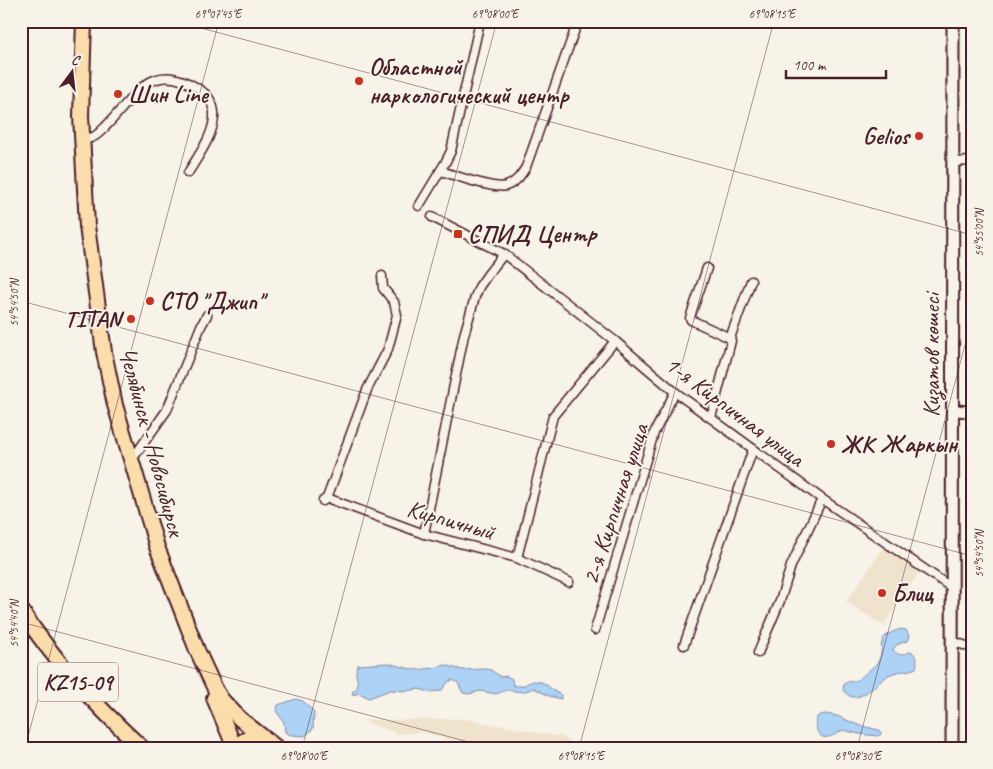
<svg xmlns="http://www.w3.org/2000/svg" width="993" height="769" font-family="Caveat,sans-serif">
<rect width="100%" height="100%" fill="#f7f3e8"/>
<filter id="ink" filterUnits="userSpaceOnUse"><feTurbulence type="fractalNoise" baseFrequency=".02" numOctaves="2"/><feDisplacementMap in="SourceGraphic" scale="10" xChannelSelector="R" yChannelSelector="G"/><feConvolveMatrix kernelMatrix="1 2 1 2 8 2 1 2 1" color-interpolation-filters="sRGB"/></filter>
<g filter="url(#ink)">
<g fill="#f0e3ce">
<path d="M884,547l36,24 -37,55 -37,-24z"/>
<path d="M465,719l98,18 15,11h-101l-54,-16 -25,2 -37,-14z"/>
</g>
<g fill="#acd2f5" stroke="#858aa4">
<path d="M901,629l5,1 3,6 -2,5 -11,4 -3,5c8,9 11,2 19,2 5,5 6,9 4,16 -8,4 -18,2 -27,7 -13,7 -32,35 -46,15l1,-6c4,-3 6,-2 11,-3 4,-1 18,-14 21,-17 13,-16 -6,-26 25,-35z"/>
<path d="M387,663l29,7 18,-2 11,-3 17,5 23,-1 6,1 10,7 6,-1 5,3 1,6c12,4 13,-4 23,-4 12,1 15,10 25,14v4l-12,-3 -15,-8 -11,4 -17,-2 -10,4 -16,-3 -11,3 -6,-1 -5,-10 -5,-3 -5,2 -7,9 -12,1 -10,-3 -12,2 -17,-1 -21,8 -10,-5 -6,2 -1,-3 5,-3c2,-10 -4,-15 1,-24z"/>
<path d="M296,699l7,2 11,11 -1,17 -8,7 -14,-1 -6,-3 -1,-10 -8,-11 2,-6z"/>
<path d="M826,714l11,2 21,9 21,5 2,1v3l-3,2 -19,-2 -16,-4c-4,2 -8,5 -12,6 -12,6 -17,-8 -15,-18l4,-3z"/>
</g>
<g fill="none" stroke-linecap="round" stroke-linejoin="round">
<defs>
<g id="minor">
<path d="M83,139c12,0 16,-6 25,-15 30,-32 46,-67 95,-32 8,6 12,17 11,26 -2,20 -16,38 -26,55"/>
<path d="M952,162l20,-1"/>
<path d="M441,171c13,4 54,19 65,15 10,-3 15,-11 20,-19l52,-146"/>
<path d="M419,206l26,-43 6,-12 29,-130"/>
<path d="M432,217l72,37 111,87 60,51 147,107 130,89"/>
<path d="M707,268l-17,50 1,2 39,18 1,3 -20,77"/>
<path d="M730,338l21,-57"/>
<path d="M131,461l36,-51 34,-84 6,-11"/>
<path d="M327,498l40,-108 21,-41 9,-34 -3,-13 -11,-14 -1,-12"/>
<path d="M323,501l4,-3 97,36 93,24 52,24"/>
<path d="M424,534l40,-199 11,-38 4,-10 9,-13 16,-20"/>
<path d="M517,558l36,-142 62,-75"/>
<path d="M595,630l59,-197 21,-41"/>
<path d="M952,641l20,7"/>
<path d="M684,645l69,-196"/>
<path d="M758,653l22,-52 11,-35 31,-67"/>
</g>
<path id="tertiary" d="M953,410l19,2"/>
<path id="secondary" d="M952,748l1,-727"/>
<g id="trunk">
<path d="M84,21l-3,95 6,110 17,126 11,53 42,142 40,103 18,39 7,11 18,19 37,29"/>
<path d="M21,610c33,51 76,97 121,138"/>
<path d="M214,698l21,50"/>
<path d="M240,748l3,-7 8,-4"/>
</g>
</defs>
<use href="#minor" stroke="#4a1f2b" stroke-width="11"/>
<use href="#tertiary" stroke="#4a1f2b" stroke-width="14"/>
<use href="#secondary" stroke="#4a1f2b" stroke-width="15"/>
<use href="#trunk" stroke="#4a1f2b" stroke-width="18"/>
<use href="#minor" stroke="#f7f3e8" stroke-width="8"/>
<use href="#tertiary" stroke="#f7f3e8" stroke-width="10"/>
<use href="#secondary" stroke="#f7f3e8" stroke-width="11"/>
<use href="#trunk" stroke="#faddab" stroke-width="14"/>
</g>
</g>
<path fill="none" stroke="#4a1f2b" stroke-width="1" stroke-opacity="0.45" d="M175,21l797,214M21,301l951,255M21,622l470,126M25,748l194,-727M302,748l195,-727M579,748l195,-727M857,748l115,-429"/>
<g fill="#c8321e" stroke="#f7f3e8" stroke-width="2">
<circle cx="359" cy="81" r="5"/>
<circle cx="118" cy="94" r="5"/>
<circle cx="919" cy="136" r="5"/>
<rect x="453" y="229" width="10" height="10" rx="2.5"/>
<circle cx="150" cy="301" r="5"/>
<circle cx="131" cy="319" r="5"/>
<circle cx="831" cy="444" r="5"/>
<circle cx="882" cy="593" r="5"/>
</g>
<g text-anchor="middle" stroke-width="4" stroke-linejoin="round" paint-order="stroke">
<rect fill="#f7f3e8" stroke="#7e5f64" stroke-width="1" x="38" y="662.5" width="80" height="39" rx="4"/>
<g font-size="22" font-weight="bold" fill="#4a1f2b">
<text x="78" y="690">KZ15-09</text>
</g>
<g font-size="24" font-weight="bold" fill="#4a1f2b" stroke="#f7f3e8" text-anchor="start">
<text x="369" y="75">Областной<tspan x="369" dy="28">наркологический центр</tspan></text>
<text x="128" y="102">Шин Line</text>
<text x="909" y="144" text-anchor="end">Gelios</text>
<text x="468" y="242">СПИД Центр</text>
<text x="160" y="309">СТО "Джип"</text>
<text x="121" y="327" text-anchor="end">TITAN</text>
<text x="841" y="452">ЖК Жаркын</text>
<text x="892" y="601">Блиц</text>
</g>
<g font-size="24" fill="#4a1f2b" stroke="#f7f3e8">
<text transform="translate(931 355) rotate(-90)" y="8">Кизатов көшесі</text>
<text transform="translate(735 411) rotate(37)" y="8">1-я Кирпичная улица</text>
<text transform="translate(152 442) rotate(75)" y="8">Челябинск - Новосибирск</text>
<text transform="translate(615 504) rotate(-72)" y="8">2-я Кирпичная улица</text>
<text transform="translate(451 520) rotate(16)" y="8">Кирпичный</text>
</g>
</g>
<rect width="993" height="769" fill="none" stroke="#f7f3e8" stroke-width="55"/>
<g transform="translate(72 72) rotate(15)" stroke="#f7f3e8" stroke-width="4" paint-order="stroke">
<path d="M0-4L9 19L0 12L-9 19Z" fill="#4a1f2b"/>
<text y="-8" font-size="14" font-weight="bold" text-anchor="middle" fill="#4a1f2b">С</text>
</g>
<path d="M786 70v8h100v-8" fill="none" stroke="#4a1f2b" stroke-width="2.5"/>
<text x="793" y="70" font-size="15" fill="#4a1f2b" stroke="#f7f3e8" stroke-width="4" paint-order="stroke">100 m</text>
<rect x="28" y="28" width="938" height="714" fill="none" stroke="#4a1f2b" stroke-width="2"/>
<g font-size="12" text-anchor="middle" fill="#4a1f2b">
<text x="218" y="18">69°07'45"E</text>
<text x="495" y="18">69°08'00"E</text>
<text x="772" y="18">69°08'15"E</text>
<text transform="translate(979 233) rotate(-90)" y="4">54°55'00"N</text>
<text transform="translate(14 303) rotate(-90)" y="4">54°54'50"N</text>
<text transform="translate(979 554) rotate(-90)" y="4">54°54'50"N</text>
<text transform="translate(14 624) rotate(-90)" y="4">54°54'40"N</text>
<text x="304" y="760">69°08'00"E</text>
<text x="581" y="760">69°08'15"E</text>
<text x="858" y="760">69°08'30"E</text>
</g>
</svg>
